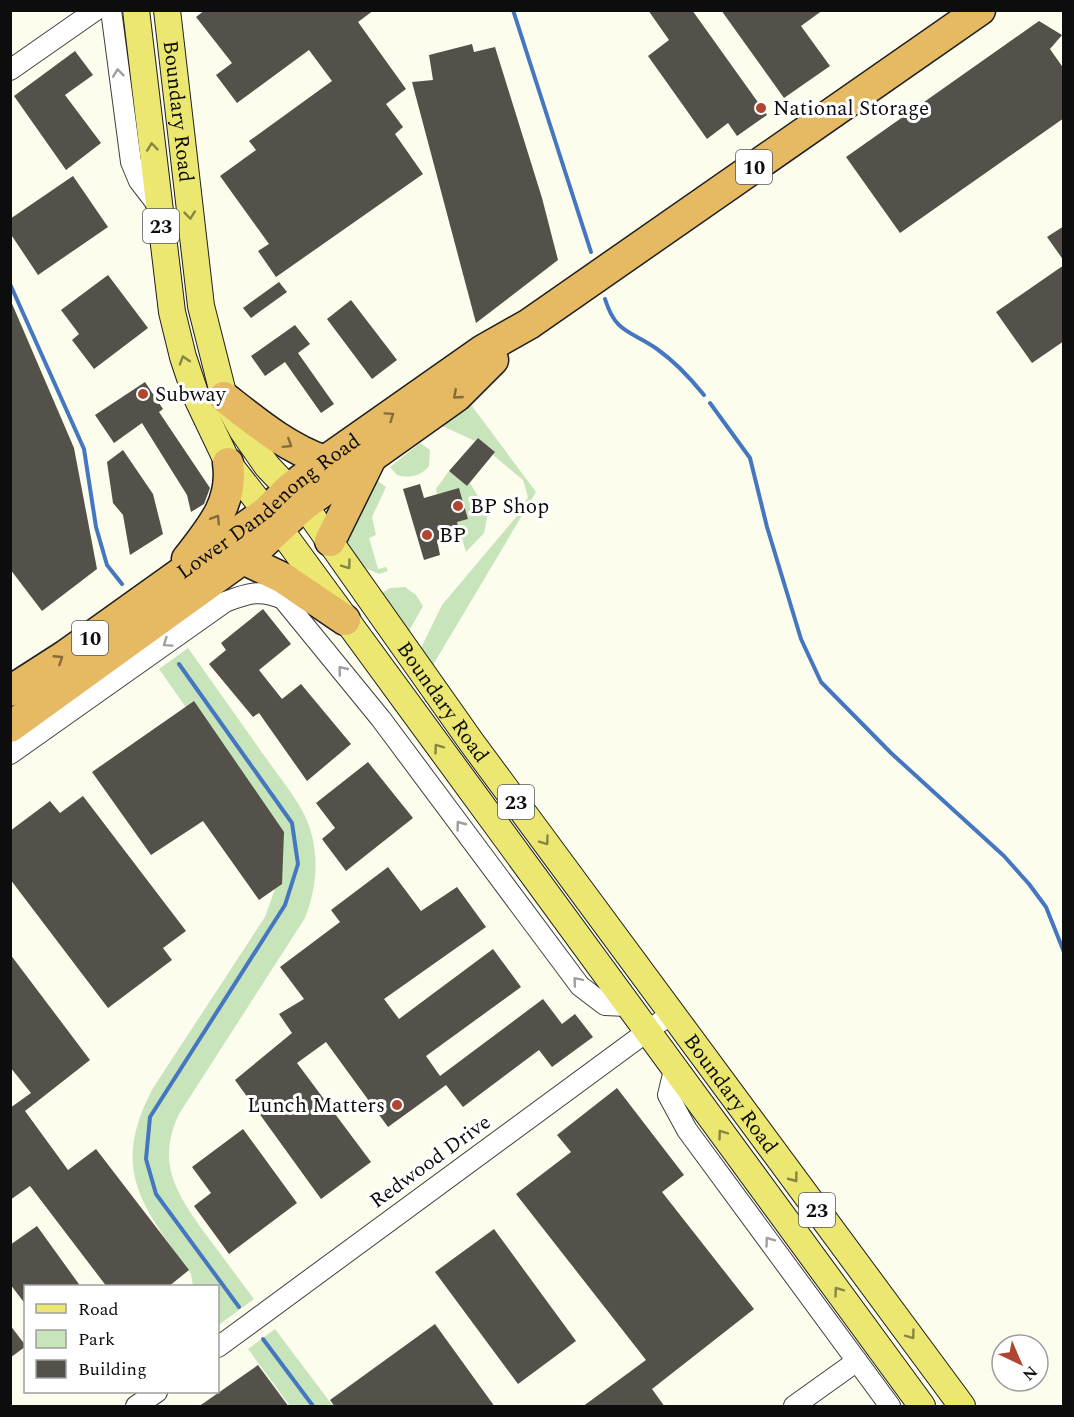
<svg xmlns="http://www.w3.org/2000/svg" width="1074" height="1417" font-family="Spectral,serif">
<rect width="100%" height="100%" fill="#fdfdee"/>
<g fill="#c8e4bb">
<path d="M466,398l70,94 -103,173 -12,-17 21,-43 74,-88 12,-20 -5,-17 -30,-25 2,-3 -17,-14 -3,3 -37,-17z"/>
<path d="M420,443l10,7 -1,16c-8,10 -20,13 -32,9l-7,-8z"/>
<path d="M449,471l18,15 3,-3 18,30 -4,20 -18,19 -9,-30 11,-3 -8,-29 -23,4 -1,-5z"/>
<path d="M378,481l8,6 -14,30 4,18 -7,3 9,31 8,-2 2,4 -9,3 -16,-7 -18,-27 27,-58z"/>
<path d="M405,587l11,8 7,11 -14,25 -27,-38 8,-5z"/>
<path d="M188,648c28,39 55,78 83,117 14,20 34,43 40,67 8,29 5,58 -6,86l-126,196c-24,51 -1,81 28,122 16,21 31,42 47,63l-34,25 -2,-4v-34h-25l-2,-12c-48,-67 -82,-103 -38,-186l112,-171 15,-42 -20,-62 -101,-144z"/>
<path d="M275,1329l58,77h-43l-42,-57z"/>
</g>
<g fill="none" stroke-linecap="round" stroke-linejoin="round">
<g stroke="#4576c0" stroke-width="4">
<path d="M513,10l78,242"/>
<path d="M10,284l74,165 12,78 11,38 15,19"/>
<path d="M605,299c11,35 25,31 52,50 17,12 34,30 47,46"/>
<path d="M710,403l40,55 17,69 34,112 20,43 70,71 113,103 25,28 17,23 18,45"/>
<path d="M179,664l113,159 6,41 -13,41 -135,212 -4,42 10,35 83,113"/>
<path d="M263,1339l50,67"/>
</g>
</g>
<g fill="#54504a">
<path d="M205,10h169l-16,12 48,67 -20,15 17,23 -8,7 28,40 -147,103 -18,-26 11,-7 -49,-68 36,-26 -7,-9 83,-60 -23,-31 -72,53 -21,-28 16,-12 -36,-46z"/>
<path d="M648,10h44l75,105 -30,21 -9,-13 -21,16 -59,-83 21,-16z"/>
<path d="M721,10h102l-22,16 29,40 -46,32z"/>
<path d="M1039,21l23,14 -12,14 14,20v49l-164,115 -54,-76z"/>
<path d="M472,44l2,8 21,-5 47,151 16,62 -82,63 -64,-241 21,-2 -4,-25z"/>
<path d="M75,51l18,24 -28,20 36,48 -35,27 -52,-74z"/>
<path d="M73,176l35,51 -70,48 -28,-42v-14z"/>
<path d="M1064,226v35l-17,-24z"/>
<path d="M1064,265v76l-32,22 -36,-51z"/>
<path d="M108,275l40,53 -54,41 -22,-29 7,-6 -18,-24z"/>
<path d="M279,282l8,10 -36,26 -8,-10z"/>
<path d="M10,299l64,149 23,121 -55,42 -32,-42z"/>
<path d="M351,300l46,60 -25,19 -45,-60z"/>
<path d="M295,325l15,19 -12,9 36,51 -13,9 -36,-51 -20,14 -14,-20z"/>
<path d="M145,382l18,27 -4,3 51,76 -6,16 -13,8 -4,-17 -45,-72 -28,20 -19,-28z"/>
<path d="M478,438l17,14 -28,34 -18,-15z"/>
<path d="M123,450l30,44 10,40 -33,21 -7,-40 -10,-12 -6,-41z"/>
<path d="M420,484l4,14 35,-10 9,31 -11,3 3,11 -23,7 3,15 -16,5 -21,-71z"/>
<path d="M263,609l28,35 -32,26 23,29 19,-15 50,60 -44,37 -48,-68 -6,4 -44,-53 17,-14 -5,-7z"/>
<path d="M194,701l90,131 -2,52 -23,16 -56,-79 -52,34 -59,-83z"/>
<path d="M368,762l45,56 -67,53 -24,-32 13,-11 -19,-25z"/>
<path d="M83,796l103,135 -23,17 9,12 -64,48 -98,-129v-48l40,-30 10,12z"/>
<path d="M388,867l33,44 36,-24 29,40 -102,72 15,20 94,-70 28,38 -95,69 14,20 103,-77 19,25 13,-10 18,23 -41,30 -13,-17 -76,57 -17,-22 -58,42 -62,-85 -29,21 74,99 -50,37 -86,-119 57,-47 -13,-19 25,-15 -24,-32 60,-45 -9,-12z"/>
<path d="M10,954l80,106 -65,51 43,59 28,-21 93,121 -21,17h-61l-77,-101 -20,14v-92l21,-15 -21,-26z"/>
<path d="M617,1088l67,87 -22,17 92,117 -102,80 13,18h-83l64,-47 -130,-166 55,-42 -14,-17z"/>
<path d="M243,1129l54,74 -68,51 -35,-48 17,-13 -19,-26z"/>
<path d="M37,1226l44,61h-55v18l-16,-21v-39z"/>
<path d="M494,1229l82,112 -58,43 -83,-112z"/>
<path d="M435,1324l60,83h-160l-5,-7z"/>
<path d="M10,1325l16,21 -16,12z"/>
<path d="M258,1365l31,42h-91z"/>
</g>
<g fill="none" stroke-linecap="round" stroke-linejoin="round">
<defs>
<g id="minor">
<path d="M111,10l20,152 8,19 20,26"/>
<path d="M10,70l86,-60"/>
<path d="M10,754l215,-152c23,-9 36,-13 58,-3l98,120 199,267 25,19 22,1"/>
<path d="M674,1070l-6,25 19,35 203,276"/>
<path d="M218,1347l453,-333"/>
<path d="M136,1406l21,-14"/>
<path d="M794,1406l63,-45"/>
</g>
<g id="major">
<path d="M136,10l36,302 11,45 13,39 32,67 51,65 643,878"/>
<path id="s1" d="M167,10l34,296 23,91 18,33 25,36 37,39 168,238 490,663"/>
</g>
<g id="highway">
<path d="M224,397c32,25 63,51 101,64"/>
<path d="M330,541l40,-81"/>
<path d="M187,559c23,-30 47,-56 41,-96"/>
<path d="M243,559l40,19 62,42"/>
<path id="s2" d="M10,691l56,-36 200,-143 23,-23 36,-28 158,-111 46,-26 451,-314"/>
<path d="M10,727l249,-180 45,-42 153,-109 36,-36"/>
</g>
</defs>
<use href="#minor" stroke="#404040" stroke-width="22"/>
<use href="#major" stroke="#1e1e1e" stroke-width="28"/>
<use href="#highway" stroke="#1e1e1e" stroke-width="33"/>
<use href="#minor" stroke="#fff" stroke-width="20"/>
<use href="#major" stroke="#ebe770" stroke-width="26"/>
<use href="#highway" stroke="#e6ba63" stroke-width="30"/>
</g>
<defs><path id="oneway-chevron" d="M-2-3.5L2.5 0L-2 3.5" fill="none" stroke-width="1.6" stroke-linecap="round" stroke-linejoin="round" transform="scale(1.5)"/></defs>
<g stroke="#9e9e9e">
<use href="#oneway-chevron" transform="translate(118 73) rotate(-97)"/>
<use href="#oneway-chevron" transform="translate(167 643) rotate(145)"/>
<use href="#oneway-chevron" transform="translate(342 670) rotate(-129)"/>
<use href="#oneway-chevron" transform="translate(460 825) rotate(-127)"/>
<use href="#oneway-chevron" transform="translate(577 981) rotate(-130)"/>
<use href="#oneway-chevron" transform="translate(769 1241) rotate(-126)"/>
</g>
<g stroke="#878543">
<use href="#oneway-chevron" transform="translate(152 147) rotate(-96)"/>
<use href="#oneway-chevron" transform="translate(190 215) rotate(84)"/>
<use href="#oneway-chevron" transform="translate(184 360) rotate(-107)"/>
<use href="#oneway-chevron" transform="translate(347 565) rotate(54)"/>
<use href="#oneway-chevron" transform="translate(438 748) rotate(-126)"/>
<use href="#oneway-chevron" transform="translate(545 841) rotate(54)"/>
<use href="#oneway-chevron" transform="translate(722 1134) rotate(-126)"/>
<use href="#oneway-chevron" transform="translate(794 1178) rotate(53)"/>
<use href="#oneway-chevron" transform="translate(838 1291) rotate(-126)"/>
<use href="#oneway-chevron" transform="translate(911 1335) rotate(54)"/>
</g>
<g stroke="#846c3c">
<use href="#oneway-chevron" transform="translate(457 395) rotate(139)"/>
<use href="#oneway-chevron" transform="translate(390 416) rotate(-35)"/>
<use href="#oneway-chevron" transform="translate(288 444) rotate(32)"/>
<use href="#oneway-chevron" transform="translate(216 519) rotate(-58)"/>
<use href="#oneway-chevron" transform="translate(59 659) rotate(-33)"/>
</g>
<g fill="#af4632" stroke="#fff" stroke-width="2">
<circle cx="761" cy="108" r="6"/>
<circle cx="143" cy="394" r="6"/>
<circle cx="458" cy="506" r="6"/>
<circle cx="427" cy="535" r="6"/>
<circle cx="397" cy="1105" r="6"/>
</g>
<g text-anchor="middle" stroke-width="6" stroke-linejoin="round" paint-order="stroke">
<g fill="#fff" stroke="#565656" stroke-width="1.5">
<rect x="736" y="150" width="36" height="34" rx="4.5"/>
<rect x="143" y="209" width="36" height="34" rx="4.5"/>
<rect x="72" y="621" width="36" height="34" rx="4.5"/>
<rect x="498" y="785" width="36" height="34" rx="4.5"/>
<rect x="799" y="1193" width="36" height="34" rx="4.5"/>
</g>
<g font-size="20" font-weight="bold" fill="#0d0d0d">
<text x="754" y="174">10</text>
<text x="161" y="233">23</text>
<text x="90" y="645">10</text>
<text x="516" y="809">23</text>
<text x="817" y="1217">23</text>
</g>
<g font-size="21" fill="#0d0d0d" stroke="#fff" text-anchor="start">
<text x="773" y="115">National Storage</text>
<text x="155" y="401">Subway</text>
<text x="470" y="513">BP Shop</text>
<text x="439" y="542">BP</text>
<text x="385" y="1112" text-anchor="end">Lunch Matters</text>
</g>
<g font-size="21" fill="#0d0d0d" stroke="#fff">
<text dy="7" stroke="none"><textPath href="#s1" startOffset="102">Boundary Road</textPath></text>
<text dy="7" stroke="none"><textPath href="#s2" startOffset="318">Lower Dandenong Road</textPath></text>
<text dy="7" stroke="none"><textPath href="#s1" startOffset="768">Boundary Road</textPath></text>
<text dy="7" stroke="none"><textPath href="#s1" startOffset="1254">Boundary Road</textPath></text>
<text transform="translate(430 1161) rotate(-36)" y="7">Redwood Drive</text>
</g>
</g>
<rect width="1074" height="1417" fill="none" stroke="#0d0d0d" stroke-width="24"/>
<rect x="24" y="1285" width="195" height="108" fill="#ffffff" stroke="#9e9e9e" stroke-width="1.5"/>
<rect x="36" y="1304" width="30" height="9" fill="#ebe770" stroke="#9e9e9e" stroke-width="1.5"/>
<text x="78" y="1315" font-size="18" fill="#0d0d0d">Road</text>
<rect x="36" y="1330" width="30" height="18" fill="#c8e4bb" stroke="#9e9e9e" stroke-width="1.5"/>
<text x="78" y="1345" font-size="18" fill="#0d0d0d">Park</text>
<rect x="36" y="1360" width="30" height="18" fill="#54504a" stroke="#9e9e9e" stroke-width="1.5"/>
<text x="78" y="1375" font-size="18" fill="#0d0d0d">Building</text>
<g transform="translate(1020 1363) rotate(136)"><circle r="28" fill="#ffffff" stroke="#9e9e9e" stroke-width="1.5"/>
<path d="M0-4.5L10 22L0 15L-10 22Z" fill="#af4632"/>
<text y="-9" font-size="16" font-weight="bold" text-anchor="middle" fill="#0d0d0d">N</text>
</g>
</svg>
